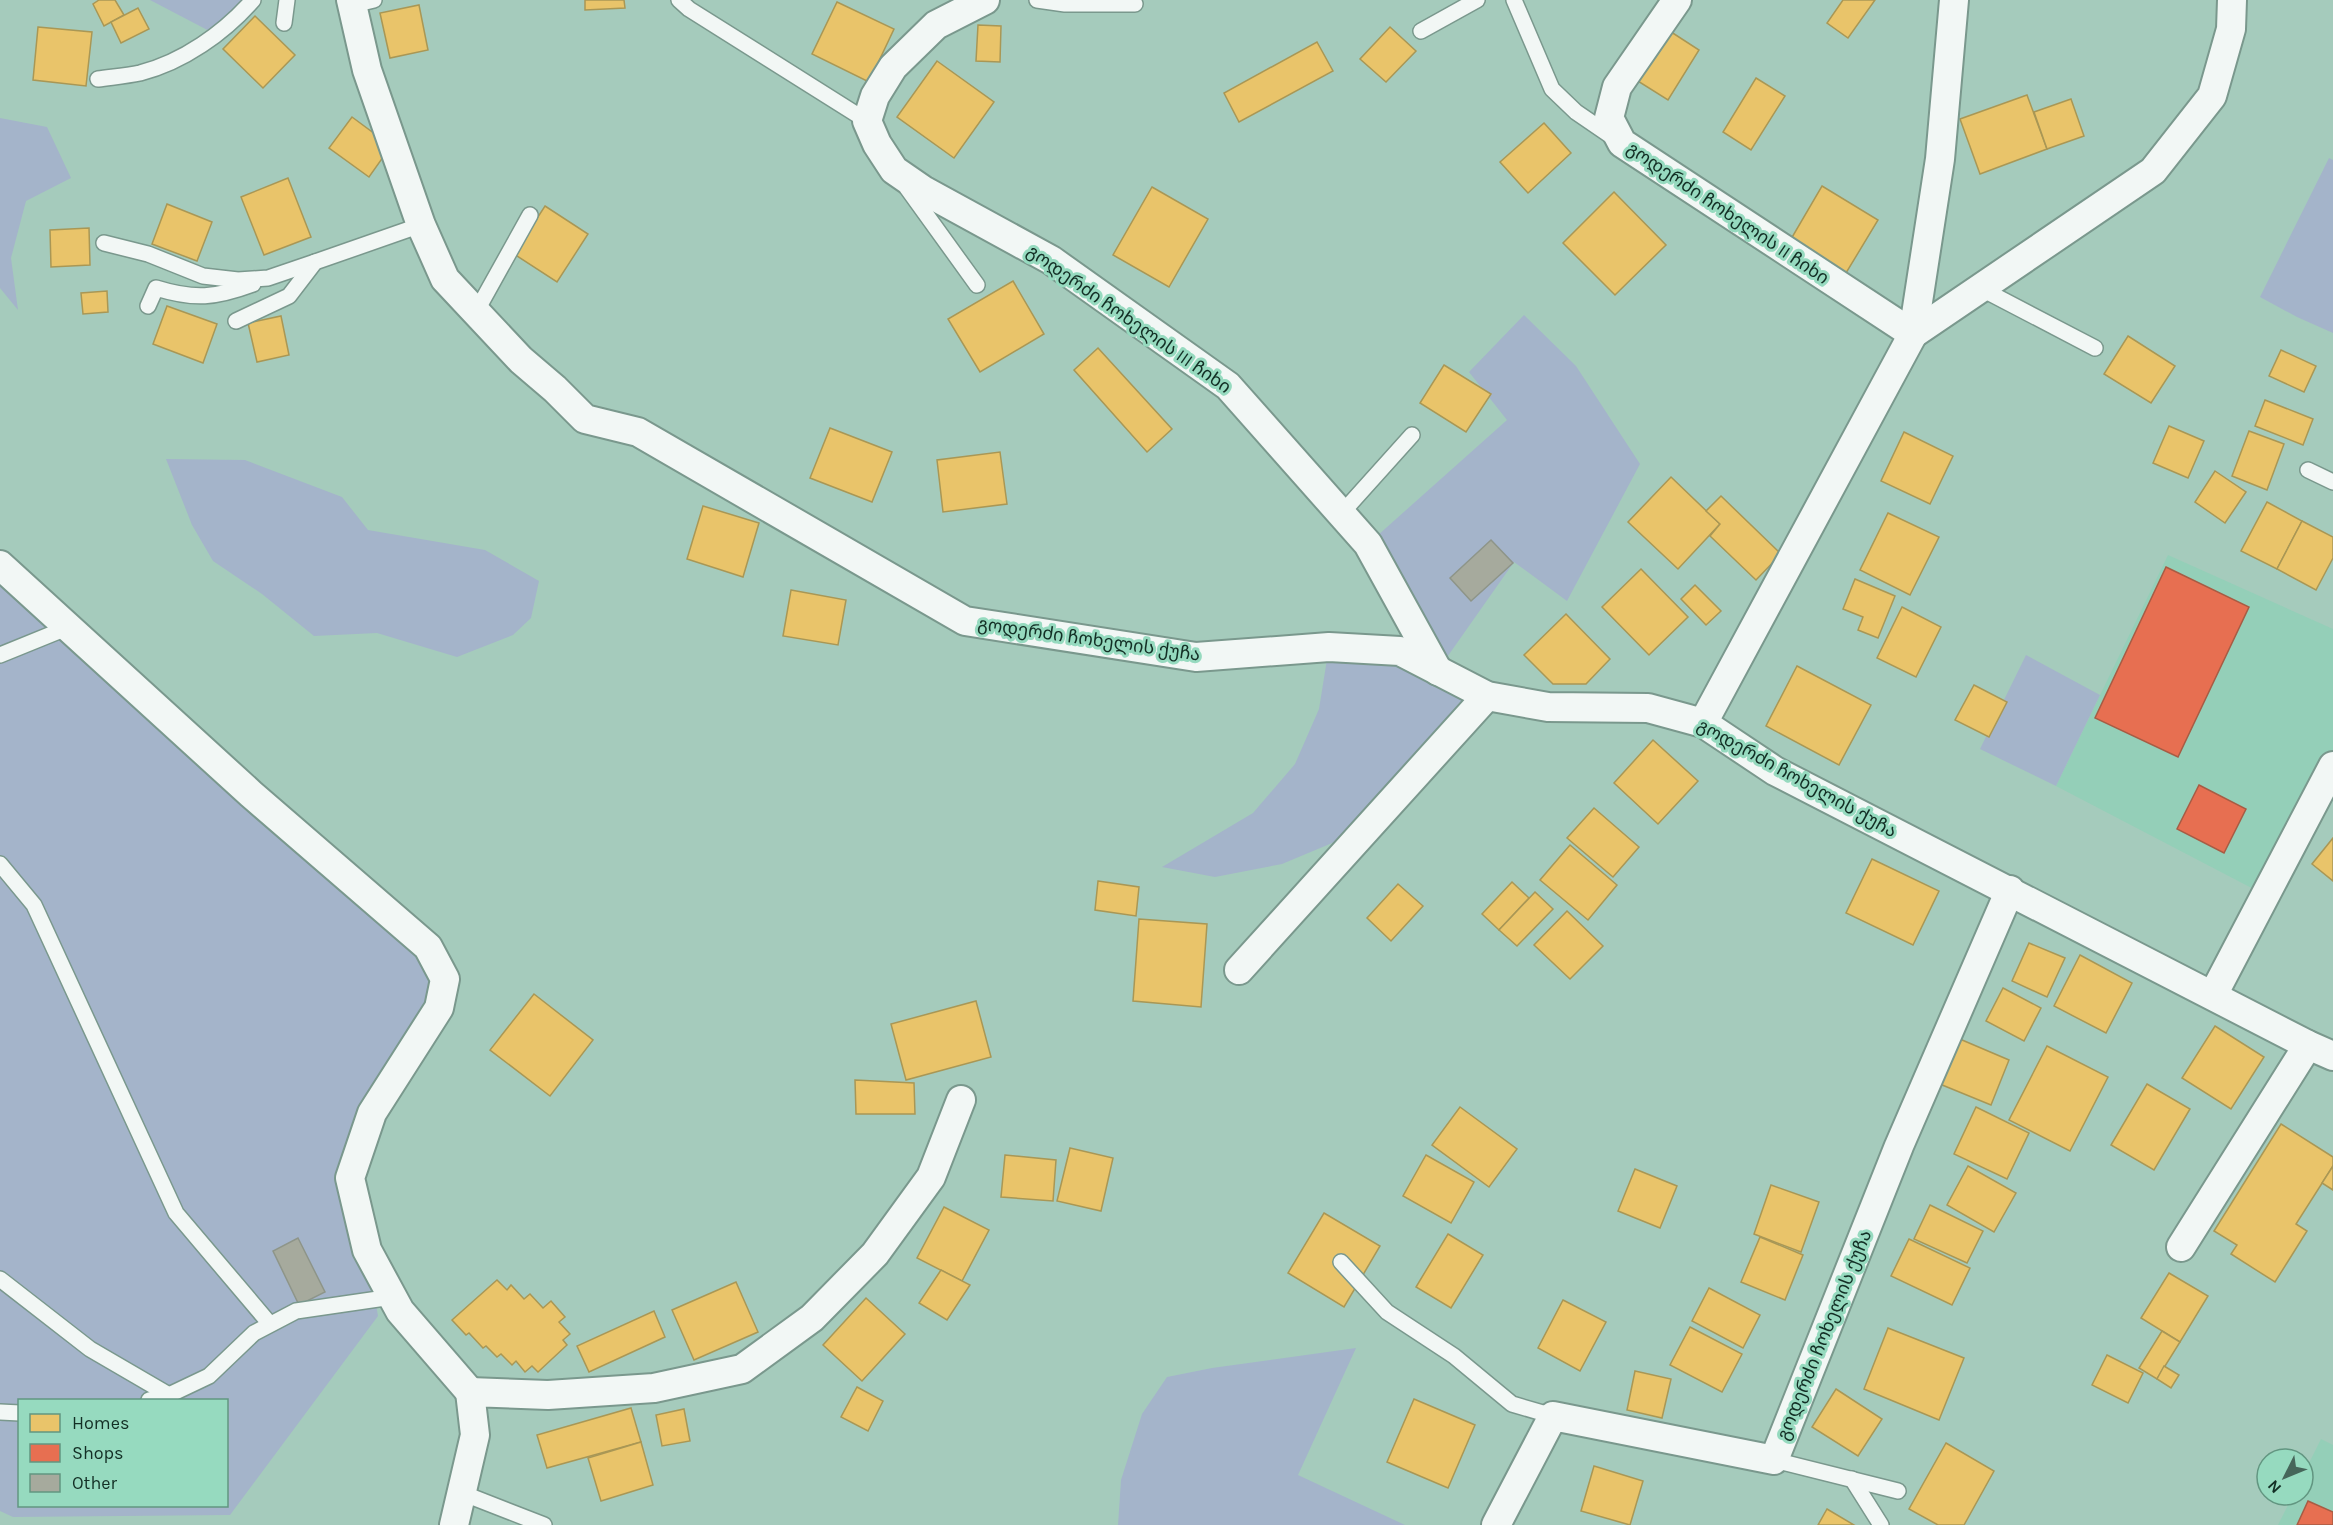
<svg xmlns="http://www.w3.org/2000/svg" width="2333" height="1525" font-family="Karla,'Noto Sans Georgian',sans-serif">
<rect width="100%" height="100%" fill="#a5cbbc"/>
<g fill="#94cfb8">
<path d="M2168,555l165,74v137l-68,129 -209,-109z"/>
<path d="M2321,1439l12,6v80h-55l15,-30h10v-20z"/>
</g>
<g fill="#a4b4ca" fill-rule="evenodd">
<path d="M150,0h98l-31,35z"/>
<path d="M0,118l47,9 24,51 -45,23 -15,57 7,52 -18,-22z"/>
<path d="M2329,158l4,2v173l-36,-16 -37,-20z"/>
<path d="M1524,315l52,51 64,98 -73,137 -53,-39 -76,108 49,26 -119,132 -86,36 -67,13 -53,-10 91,-54 42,-49 24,-55 10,-62 108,23 -69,-126 139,-124 -38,-48z"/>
<path d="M166,459l79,1 97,37 26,33 117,20 54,31 -8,37 -18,17 -56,22 -80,-24 -63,3 -52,-42 -49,-33 -21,-36z"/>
<path d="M0,564l445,415 -95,199 17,72 11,66 -148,199 -217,2 -13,-6zM20,1400h206v106h-206z"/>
<path d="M2026,655l74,40 -44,91 -76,-37z"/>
<path d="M1356,1348l-58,127 107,50h-287l3,-45 21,-66 25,-37 45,-9z"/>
</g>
<g fill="#e9c46a" stroke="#a99755" stroke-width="1.5">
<path d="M99,0h16l9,15 -20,11 -11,-22z"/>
<path d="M585,0h39l1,8 -40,2z"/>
<path d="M1843,0h32l-27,38 -21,-15z"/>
<path d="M837,2l57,27 -25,53 -57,-28z"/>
<path d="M419,5l9,45 -38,8 -10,-45z"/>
<path d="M138,8l11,21 -28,14 -10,-21z"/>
<path d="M255,16l40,39 -32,33 -40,-39z"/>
<path d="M978,25l23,1 -1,36 -24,-1z"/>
<path d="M38,27l54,5 -6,54 -53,-6z"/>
<path d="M1390,27l26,24 -30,31 -26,-23z"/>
<path d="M1665,28l34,22 -31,50 -35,-22z"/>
<path d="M1317,42l16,29 -94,51 -15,-29z"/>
<path d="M937,61l57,41 -40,56 -57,-41z"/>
<path d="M1756,78l29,18 -34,54 -28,-18z"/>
<path d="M2027,95l20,54 -67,25 -20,-55z"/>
<path d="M2071,99l13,37 -37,13 -13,-37z"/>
<path d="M352,117l39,29 -22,31 -40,-29z"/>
<path d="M1544,123l27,30 -43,40 -28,-31z"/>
<path d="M288,178l23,59 -47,18 -23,-58z"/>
<path d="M1822,186l56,34 -32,53 -55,-34z"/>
<path d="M1152,187l56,32 -39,68 -56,-32z"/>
<path d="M1614,192l52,53 -51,50 -52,-52z"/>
<path d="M167,204l45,18 -15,39 -45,-17z"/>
<path d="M545,206l43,28 -31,48 -43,-28z"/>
<path d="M89,228l1,37 -39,2 -1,-37z"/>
<path d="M1013,281l31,53 -64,38 -32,-53z"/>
<path d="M107,291l1,21 -25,2 -2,-21z"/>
<path d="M167,306l50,18 -14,39 -50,-19z"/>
<path d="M281,316l8,39 -32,7 -9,-39z"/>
<path d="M2128,336l47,30 -24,37 -47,-29z"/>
<path d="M1098,348l74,81 -25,23 -73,-82z"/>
<path d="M2281,350l35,16 -12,26 -35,-16z"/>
<path d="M1444,365l47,29 -25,38 -46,-29z"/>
<path d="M2265,400l48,19 -10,26 -48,-19z"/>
<path d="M2169,426l35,15 -16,37 -35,-15z"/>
<path d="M830,428l62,24 -20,50 -62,-24z"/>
<path d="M2249,431l35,13 -17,46 -35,-14z"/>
<path d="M1904,432l49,24 -23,48 -49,-23z"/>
<path d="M1000,452l7,52 -64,8 -6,-52z"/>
<path d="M2215,471l31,21 -21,31 -30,-21z"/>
<path d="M1671,477l49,47 -42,45 -50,-47z"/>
<path d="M1721,496l60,58 -25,26 -46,-44 10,-12 -14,-13z"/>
<path d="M2267,502l35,19 -25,48 -36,-18z"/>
<path d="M703,506l56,17 -16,54 -56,-18z"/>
<path d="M1888,513l51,24 -29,58 -50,-25z"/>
<path d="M2302,521l31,16v21l-17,32 -39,-21z"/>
<path d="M1641,569l47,48 -39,38 -47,-48z"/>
<path d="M1855,579l40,17 -17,42 -20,-8 5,-13 -20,-8z"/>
<path d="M1695,585l26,26 -15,14 -25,-26z"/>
<path d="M791,590l55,10 -8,45 -55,-9z"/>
<path d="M1902,607l39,20 -25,50 -39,-19z"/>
<path d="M1566,614l44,45 -24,25h-33l-29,-29z"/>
<path d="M1797,666l74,39 -32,60 -73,-39z"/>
<path d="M1974,685l33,17 -18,35 -34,-17z"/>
<path d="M1653,740l45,41 -40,43 -44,-41z"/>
<path d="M1594,808l45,39 -26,30 -46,-39z"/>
<path d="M2333,838v43l-21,-17z"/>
<path d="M1570,845l47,40 -29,35 -48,-40z"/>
<path d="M1872,859l67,32 -26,54 -67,-32z"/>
<path d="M1098,881l41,6 -3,29 -41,-6z"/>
<path d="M1512,882l17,16 -30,32 -17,-16z"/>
<path d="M1398,884l25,22 -32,35 -24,-23z"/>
<path d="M1535,892l18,17 -36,37 -18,-16z"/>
<path d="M1567,911l36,35 -33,33 -36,-34z"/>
<path d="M1139,919l68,5 -6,83 -68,-6z"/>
<path d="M2029,943l36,15 -18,39 -35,-16z"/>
<path d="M2080,955l52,28 -26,50 -52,-27z"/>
<path d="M2003,988l38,20 -17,33 -38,-20z"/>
<path d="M534,994l59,46 -43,56 -60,-46z"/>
<path d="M976,1001l15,56 -85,23 -15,-56z"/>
<path d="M2215,1026l49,31 -33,52 -49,-31z"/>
<path d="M1948,1034l61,26 -18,45 -61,-25z"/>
<path d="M2047,1046l61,31 -38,74 -61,-31z"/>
<path d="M855,1080l59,3 1,31h-59z"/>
<path d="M2147,1084l43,25 -36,61 -43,-25z"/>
<path d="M1460,1107l57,42 -28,38 -57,-42z"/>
<path d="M1976,1107l53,26 -22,46 -53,-25z"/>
<path d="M2281,1124l52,33v9l-37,58 11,7 -32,51 -44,-28 6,-9 -23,-14z"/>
<path d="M1070,1148l43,10 -12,53 -44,-10z"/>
<path d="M1005,1155l51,5 -3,41 -52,-4z"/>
<path d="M1426,1155l48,27 -23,41 -48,-27z"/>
<path d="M1968,1166l48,27 -22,39 -47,-27z"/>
<path d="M2333,1166v24l-11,-7z"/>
<path d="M1635,1169l42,17 -17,42 -42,-17z"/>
<path d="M1771,1185l48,17 -18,50 -47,-18z"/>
<path d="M1930,1205l53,26 -16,32 -53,-24z"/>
<path d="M944,1207l45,23 -27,51 -45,-23z"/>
<path d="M1324,1213l56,33 -36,61 -56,-34z"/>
<path d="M1448,1234l35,21 -32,53 -35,-21z"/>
<path d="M1760,1237l43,18 -18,45 -44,-18z"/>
<path d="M1909,1239l61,29 -18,37 -61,-29z"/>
<path d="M941,1270l29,15 -23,35 -28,-17z"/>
<path d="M2169,1273l39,23 -28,46 -39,-24z"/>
<path d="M497,1280l10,10 4,-5 13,14 6,-5 13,14 8,-7 14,16 -6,5 11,12 -7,6 4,5 -29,27 -6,-6 -7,6 -9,-11 -4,4 -11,-11 -4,3 -11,-11 -3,2 -14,-15 -3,2 -14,-15z"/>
<path d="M736,1282l22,50 -64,28 -22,-50z"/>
<path d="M1709,1288l51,27 -17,33 -51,-27z"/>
<path d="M866,1298l39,36 -43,47 -39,-36z"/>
<path d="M1563,1300l43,22 -26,49 -42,-23z"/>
<path d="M654,1311l11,26 -76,35 -12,-26z"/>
<path d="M1690,1327l52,27 -20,38 -52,-27z"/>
<path d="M1888,1328l76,30 -25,62 -75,-31z"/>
<path d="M2162,1331l18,11 -23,37 -18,-11z"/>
<path d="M2107,1355l36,18 -15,30 -36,-18z"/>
<path d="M2164,1366l15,9 -8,13 -14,-9z"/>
<path d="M1635,1371l36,8 -9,39 -35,-8z"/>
<path d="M857,1387l26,14 -15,30 -27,-14z"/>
<path d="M1836,1389l46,30 -24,37 -46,-29z"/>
<path d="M1414,1399l61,26 -27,63 -61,-26z"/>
<path d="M631,1408l10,34 -94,26 -10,-33z"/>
<path d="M684,1409l6,32 -28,5 -6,-31z"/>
<path d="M641,1442l12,43 -52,16 -13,-43z"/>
<path d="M1946,1443l48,28 -30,54h-26l-29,-16z"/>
<path d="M1594,1466l49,15 -13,44 -49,-14z"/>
<path d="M1827,1509l27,16h-36z"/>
</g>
<g fill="#e76f51" stroke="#a75c44" stroke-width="1.5">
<path d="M2166,567l83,40 -71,150 -83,-39z"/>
<path d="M2199,785l47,24 -22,44 -47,-24z"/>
<path d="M2308,1501l25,11v13h-36z"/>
</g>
<g fill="#a6aa9d" stroke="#8e9589" stroke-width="1.5">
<path d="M1491,540l22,23 -42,38 -21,-23z"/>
<path d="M298,1238l27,54 -26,13 -26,-54z"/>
</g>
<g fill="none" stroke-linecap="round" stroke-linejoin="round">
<defs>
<g id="service">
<path d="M679,0l10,9 178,112"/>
<path d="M1037,0l28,4h70"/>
<path d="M1514,0l38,89 24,23 38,26"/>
<path d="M353,5l21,-5"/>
<path d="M284,23l3,-23"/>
<path d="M1421,31l56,-31"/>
<path d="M98,79c14,-2 28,-3 42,-6 43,-11 84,-40 113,-73"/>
<path d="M907,188l70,97"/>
<path d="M104,243l44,11 55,22 35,4 30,-2 47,-16"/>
<path d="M1980,288l115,60"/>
<path d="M148,306l8,-18c39,12 59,10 97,-4"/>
<path d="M476,312l54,-97"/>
<path d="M236,321l53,-25 26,-34 106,-37"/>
<path d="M2308,470l25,12"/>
<path d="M1341,514l71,-79"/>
<path d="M0,655l69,-28"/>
<path d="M0,864l34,41 142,308 94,111"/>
<path d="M1341,1262l46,50 67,44 58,48 41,12"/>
<path d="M0,1279l90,70 79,46 40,-19 45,-43 42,-22 96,-14"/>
<path d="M149,1400l20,-5"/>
<path d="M0,1412l20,1"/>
<path d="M1774,1460l124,31"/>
<path d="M1852,1479l29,46"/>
<path d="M462,1493l82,32"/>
</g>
<g id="minor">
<path d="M351,0l16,70 54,155 24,54 76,81 34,29 30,30 53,13 327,189 231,36 133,-10 71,4 87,45 61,11 100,1 55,15 72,48 533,274 25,11"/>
<path d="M985,0l-49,25 -43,42 -18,29 -8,25 10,23 17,26 29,20 128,70 177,126 140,158 70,127"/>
<path d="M1677,0l-60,87 -8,31 13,25 291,191 240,-163 59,-75 19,-67 1,-29"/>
<path d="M0,565l251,229 177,153 17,32 -6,29 -67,105 -22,65 17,72 33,61 70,81"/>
<path d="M1703,723l210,-389 27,-175 14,-159"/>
<path d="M1239,970l248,-274"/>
<path d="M2213,995l120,-229"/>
<path d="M2181,1247l127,-202"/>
<path d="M454,1525l21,-90 -5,-43 78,3 106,-7 88,-19 70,-51 63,-64 56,-77 30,-77"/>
<path d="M1496,1525l57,-109 221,44 125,-314 111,-256"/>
</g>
</defs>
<use href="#service" stroke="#7a988d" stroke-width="18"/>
<use href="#minor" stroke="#7a988d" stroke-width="32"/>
<use href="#service" stroke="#f2f7f5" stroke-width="15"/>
<use href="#minor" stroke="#f2f7f5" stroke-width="28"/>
</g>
<g text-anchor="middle" stroke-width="6" stroke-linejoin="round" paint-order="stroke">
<g font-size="18" fill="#132f25" stroke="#96dabf">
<text transform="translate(1728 213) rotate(34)" y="6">გოდერძი ჩოხელის II ჩიხი</text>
<text transform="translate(1129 319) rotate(35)" y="6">გოდერძი ჩოხელის III ჩიხი</text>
<text transform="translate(1089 639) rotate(8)" y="6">გოდერძი ჩოხელის ქუჩა</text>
<text transform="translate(1797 778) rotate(29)" y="6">გოდერძი ჩოხელის ქუჩა</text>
<text transform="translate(1824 1335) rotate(-68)" y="6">გოდერძი ჩოხელის ქუჩა</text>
</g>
</g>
<rect x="18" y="1399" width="210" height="108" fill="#96dabf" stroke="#629681" stroke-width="1.5"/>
<rect x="30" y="1414" width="30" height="18" fill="#e9c46a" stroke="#629681" stroke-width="1.5"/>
<text x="72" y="1429" font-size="18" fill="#132f25">Homes</text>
<rect x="30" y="1444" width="30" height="18" fill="#e76f51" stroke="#629681" stroke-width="1.5"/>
<text x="72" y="1459" font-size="18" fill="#132f25">Shops</text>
<rect x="30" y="1474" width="30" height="18" fill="#a6aa9d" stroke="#629681" stroke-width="1.5"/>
<text x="72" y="1489" font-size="18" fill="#132f25">Other</text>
<g transform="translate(2285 1477) rotate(227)"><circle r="28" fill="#96dabf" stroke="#629681" stroke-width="1.5"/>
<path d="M0-4.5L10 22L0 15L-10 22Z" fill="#46665a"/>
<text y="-9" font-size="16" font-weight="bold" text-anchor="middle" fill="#132f25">N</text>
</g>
</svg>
